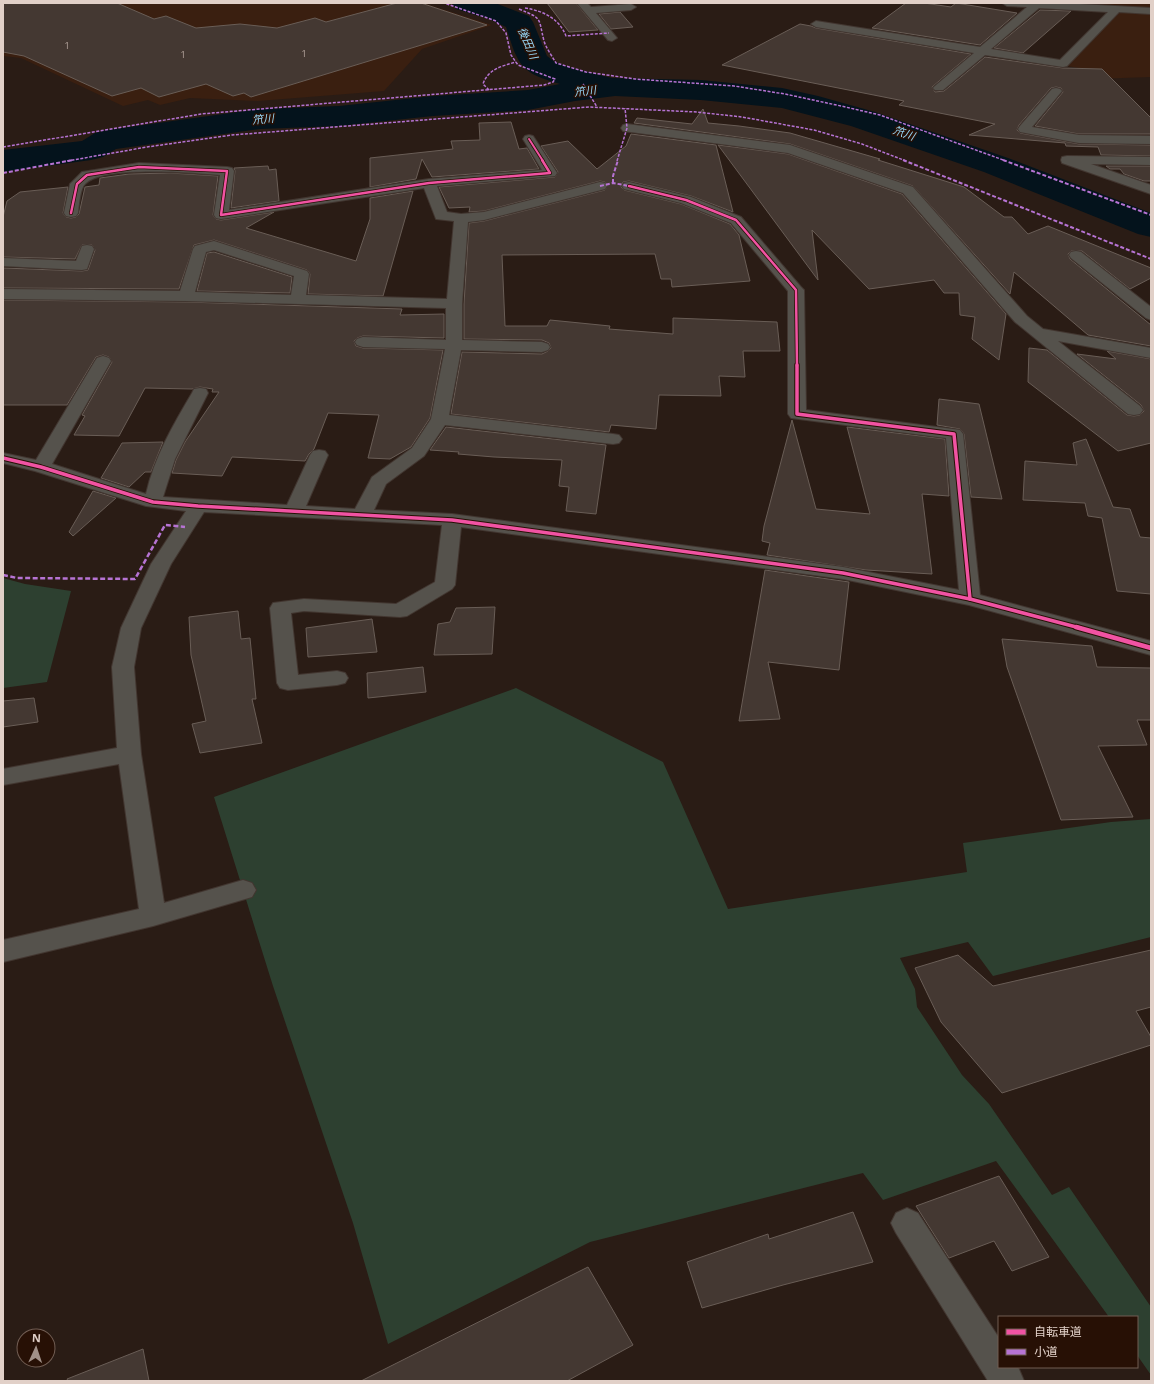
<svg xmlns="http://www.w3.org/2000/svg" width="1154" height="1384" font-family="'Open Sans','Noto Sans JP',sans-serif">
<rect width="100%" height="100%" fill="#2a1c15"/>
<g fill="#3a1f10">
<path d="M3,3h420l69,22 -70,24 -38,42 -126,10 -68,-3 -30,7 -12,-5 -25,6 -102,-48 -18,-2z"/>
<path d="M1036,3h115v6z"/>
<path d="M1120,11l31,2v64l-57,2 -9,-10 -18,-3z"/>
</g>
<g fill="#2d4030">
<path d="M3,578l22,6 46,7 -24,91 -44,6z"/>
<path d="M516,688l147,74 65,147 239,-37 -4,-29 148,-21 40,-3v118l-158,39 -25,-34 -68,16 15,31 2,18 45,68 27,29 63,91 17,-8 82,120v68l-14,-20v-38h-28l-113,-156 -113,39 -20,-27 -273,69 -202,102 -35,-121 -80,-237 -59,-189z"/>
</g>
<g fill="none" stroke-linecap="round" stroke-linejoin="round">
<path fill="#04131c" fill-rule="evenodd" d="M452,3h43l34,13 4,6 14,34 8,6 17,6 40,10 89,2 81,8 36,8 57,16 133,46 143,55v24l-13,-3 -154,-62 -133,-46 -69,-18 -81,-8 -86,-4 -40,5 -47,9 -95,6 -94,10 -79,3 -144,20 -13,8 -12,3 -88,12v-22l79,-9 13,-8 12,-3 153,-21 79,-3 94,-10 95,-6 32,-6c-40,-11 -42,-19 -54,-57l-17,-8 -33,-10z"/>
</g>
<g fill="#443832" stroke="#695d56">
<path d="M3,3h114l37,16 12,-3 30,12 44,-4 37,4 38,-10 11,4 71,-19h24l66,22 -236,72 -7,-4 -11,3 -27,-12 -47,13 -18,-9 -29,8 -88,-40 -21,-4z"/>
<path d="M547,3h29l22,27 -29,2z"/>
<path d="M906,3h18l27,4 5,-4 61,10 -37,32 -108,-17z"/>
<path d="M1040,10l31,1 -48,42 -29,-5z"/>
<path d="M620,12l13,15 -22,2 -12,-15z"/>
<path d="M800,24l11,2 5,2 155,26 -39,33 3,5 9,-1 41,-34 78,11 39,1 49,49v16h-72l-44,-8 28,-34 -2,-4 -5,-1 -5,1 -32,37 -2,5 3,3 59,11 72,1v11l-50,-1 -3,-8 -32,-1 -1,-3 -96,-8 26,-11 -96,-19 5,-4 -182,-36z"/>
<path d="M703,109l5,14 31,3 51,7 90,26 -2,1 86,27 40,30h8l16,17 20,-8 103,42v10l-21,11 -48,-38h-11l-3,3 2,5 81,66v21l-63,-11 -74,-63 -4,22 -97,-108 -123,-42 -156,-21 3,-5 55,6z"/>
<path d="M511,122l8,27 8,-1 12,21 -107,8 -10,-18 -6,20 -46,8v-29l83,-9 -2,-8 29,-1 -1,-17z"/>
<path d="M631,134l85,11 17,67 -42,-16 -62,-15 -6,1 -2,5 3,3 57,14 49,20 9,11 11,46 -78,6 -1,-8h-10l-6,-25 -153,1 3,71h42l3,-6 60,6 -1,3 64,5v-16l104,4 3,29h-37l2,26 -26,-1 2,20 -62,-1 -3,34 -45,-4 -2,7 -158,-18 11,-62 80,2 6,-3 3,-3 -2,-5 -7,-3 -78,-1v-35l5,-81 15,-2 121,-31 3,-5 -3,-3 -5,-1 -116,30 -15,1 1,-5 -21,1 -10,-21 116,-10 3,-5 -17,-26 27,-5 29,28 29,-23z"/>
<path d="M718,145l70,9 114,40 104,120 -7,46 -27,-21 3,-22 -15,-2 -1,-22h-15l-10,-13 -65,9 -57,-59 6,50z"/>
<path d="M268,166l1,4 7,-1 3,32 -48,7 4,-37 -1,-3z"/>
<path d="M1106,166h45v15h-7l-20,-7 -4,-5h-10z"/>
<path d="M170,173l48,3 -5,39 3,4 5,1 53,-8 -28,16 110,33 14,-42v-21l43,-7 -30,105 -75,-2 2,-20 -3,-4 -93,-30 -20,5 -15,44 -176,-1v-20l79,3 6,-1 7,-20 -3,-5h-10l-7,14 -72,-2v-40l4,-16 13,-9 48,-5 -5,26 3,4 5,1 5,-1 3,-3 6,-27 14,-2 1,-7 29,-4z"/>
<path d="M214,252l78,25 -2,16 -93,-2 10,-38z"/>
<path d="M3,300l183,2 216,7 -2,6 44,-1v24l-81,-2 -6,2 -3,3 2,5 7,2 80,2 -13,68 -19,29 -21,12 -22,-1 11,-43 -51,-2 -14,36 -5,5 -4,7 -73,-4 -10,19 -50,-3 4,-13 9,-18 34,-50h-7l1,-3 -13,-2 -8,2 -47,-1 -26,48 -45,-1 11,-19 -3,-1 30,-53 -3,-5 -6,-2 -7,2 -29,48h-64z"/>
<path d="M1029,348l18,2 80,65 7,1 6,-1 4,-4 -3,-6 -64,-51 39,5 -9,-8 44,8v84l-33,8 -90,-69z"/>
<path d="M939,399l40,5 23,95 -31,-2 -7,-63 -4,-5 -23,-4z"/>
<path d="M792,420l24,89 54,5 -23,-87 98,12 4,57 -27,-2 10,80 -66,-4 -99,-15 3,-12 -8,-2 2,-15z"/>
<path d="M446,427l160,18 -10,69 -30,-3 3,-24 -10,-1 3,-26 -68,-3 -36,-3 1,-2 -29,-2z"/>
<path d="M1086,439l27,68 17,2 10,28 11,1v56l-34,-3 -15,-73 -14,-2 -3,-13 -62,-3 2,-39 52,4 -4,-22z"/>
<path d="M163,442l-12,30h-6l-16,15 -28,-9 21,-35z"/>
<path d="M93,491l23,7 -43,38 -4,-4z"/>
<path d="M765,570l84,12 -10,88 -71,-8 12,57 -41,2z"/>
<path d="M495,607l-3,47 -58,1 4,-31 12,-2 6,-14z"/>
<path d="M238,611l3,28 9,-1 6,61h-4l10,44 -62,10 -8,-29 14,-3 -15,-66 -2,-38z"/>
<path d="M372,619l5,33 -69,5 -2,-29z"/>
<path d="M1002,639l90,7 5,21 54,1v52h-14l10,25 -49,1 35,71 -72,3 -54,-153z"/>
<path d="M423,667l3,25 -58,6 -1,-25z"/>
<path d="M34,698l4,24 -35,5v-26z"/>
<path d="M1151,950v57l-15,4 15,26v8l-149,48 -61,-71 -26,-54 43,-13 35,31z"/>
<path d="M999,1176l50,81 -37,14 -18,-30 -45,17 -33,-52z"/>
<path d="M853,1212l20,50 -90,23 -81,23 -15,-46 81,-28 1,5z"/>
<path d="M588,1267l45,78 -66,36h-206z"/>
<path d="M143,1349l6,32h-81l-1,-2z"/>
</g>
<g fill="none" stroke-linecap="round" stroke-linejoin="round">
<defs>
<g id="minor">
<path d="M577,3h10l4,4 40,-3 5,3 -5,3 -35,3 21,25 -5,3 -4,-1z"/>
<path d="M1002,3h60l89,5v6l-32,-2 -52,54 -4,1 -78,-12 -42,35h-8l-2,-2 2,-2 39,-33 -158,-26 -5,-3 5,-3 164,26 47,-40 -20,-1zM1039,8l69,4 -48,48 -69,-11z"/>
<path d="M1056,88l4,1 2,2 -30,36 47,8 72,1v8l-72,-1 -59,-11 -2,-3 2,-3 32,-37z"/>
<path d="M627,124l163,21 123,42 114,129 16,13 108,19v10l-93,-17 82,65 3,4 -3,4 -6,1 -6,-1 -113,-92 -112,-129 -115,-40 -165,-22 -2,-3 2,-3z"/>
<path d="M529,135l4,1 2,3 22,34 -2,3 -118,10 10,26 14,2 23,-2 116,-30 5,1 2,3 -2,3 -121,31 -16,2 -6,82v36l80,2 6,2 2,3 -2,3 -6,2 -81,-2 -12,65 164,19 6,1 3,4 -3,4 -6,1 -168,-19 -21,31 -38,28 -12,26 78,4 391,53 116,23 -13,-152 -155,-20 -3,-4v-123l-57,-68 -50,-20 -57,-14 -2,-3 2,-3 5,-1 62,15 50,20 60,70 3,3 2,120 154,20 3,4 17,161 171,46v14l-182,-50 -126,-26 -382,-52 -6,58 -3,4 -45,27 -7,1 -96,-6 -13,2 7,62 39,-4 8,2 3,5 -3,5 -8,2 -49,5 -8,-2 -3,-5 -7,-75 3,-5 31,-4 92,5 39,-22 7,-57 -238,-13 -33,52 -30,64 -7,39 7,87 23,149 79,-23 9,3 4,7 -4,7 -99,29 -150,36v-22l136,-31 -20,-145 -116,21v-16l114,-21 -5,-81 9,-39 30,-64 35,-53 -40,-5 -111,-35 -32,-8v-10l33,7 59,-99 2,-3 6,-2 6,2 2,3 -59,103 94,30c8,-36 27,-69 46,-101l2,-4 6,-1 6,1 2,4 -33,66 -12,38 124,8 23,-50 3,-4 6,-1 6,1 3,4 -22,51 49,3 17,-32 40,-29 19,-29 14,-70 -82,-2 -6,-2 -2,-3 2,-3 6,-2 83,3v-32l-260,-7 -183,-2v-10l177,2 13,-42 2,-3 19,-5 93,30 2,3 -3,21 141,4 7,-78 -18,-2 -12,-31 -203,31 -5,-1 -2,-3 6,-40c-27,-2 -117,-10 -135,9 -5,5 -6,21 -7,29l-2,3 -5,1 -5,-1 -2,-3 6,-29 12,-12 57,-9 88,4 5,1 2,3 -5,39 200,-31 113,-9 -19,-31 2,-3zM214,250l80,26 -3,19 -96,-3 11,-40z"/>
<path d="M1067,156l84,1v8l-60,-1 60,21v9l-89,-31 -1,-3 1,-3z"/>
<path d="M87,245l5,1 2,3 -7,20 -5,1 -79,-4v-8l73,3 6,-15z"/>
<path d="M1076,251l5,1 70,55v13l-5,-2 -75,-60 -2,-3 2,-3z"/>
<path d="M907,1208l11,5 81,125v29h19l6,14h-36l-92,-148 -5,-10 5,-10z"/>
</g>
</defs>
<use href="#minor" stroke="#423630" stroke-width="2"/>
<use href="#minor" fill="#55524c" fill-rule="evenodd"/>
<g stroke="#b673d3" stroke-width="1.5" stroke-dasharray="3 1.5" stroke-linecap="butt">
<path d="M525,8c18,3 34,10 41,28l43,-3"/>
<path d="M519,9c24,10 19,8 25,32 2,7 8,15 12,22l30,9 49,7 99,7 51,8 56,12 39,9 126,46"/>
<path d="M583,84l14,23"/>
<path d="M489,90l-6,-6c5,-15 19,-18 33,-22"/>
<path d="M3,147l198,-33 343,-29 9,-3 2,-3 -37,-14 -7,-10 -5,-22 -10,-12 -52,-18"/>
<path d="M67,161l80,-14 85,-12 357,-28 108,5 45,5 72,13 48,14 44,17"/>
<path d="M617,161l10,-33 -2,-20"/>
</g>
<g stroke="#b673d3" stroke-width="2" stroke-dasharray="4 2" stroke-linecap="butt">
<path d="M903,160l248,99"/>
<path d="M1003,160l148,55"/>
<path d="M3,173l70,-13"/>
<path d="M613,183v-7l5,-16"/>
<path d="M600,186l13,-3 16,3"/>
</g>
<path stroke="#b673d3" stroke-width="2.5" stroke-dasharray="5 2.5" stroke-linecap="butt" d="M3,575l14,3 118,1 30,-54 20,2"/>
<defs>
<path id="cycleway-far3" d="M529,139l14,22"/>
<g id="cycleway-far2">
<path d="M629,186l57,14 50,20 60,70 1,76"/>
<path d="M71,213l6,-29 10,-9 52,-8 88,4 -6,44 208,-32 121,-10 -8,-13"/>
</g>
<g id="cycleway-far1">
<path d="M797,365v49l157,20 16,165"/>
<path d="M3,458l38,9 112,35 45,4 254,14 391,53 127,26 110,29"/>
</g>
<path id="cycleway" d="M1076,627l75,21"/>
</defs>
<use href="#cycleway-far3" stroke="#271005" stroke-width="3.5"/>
<use href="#cycleway-far2" stroke="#271005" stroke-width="4"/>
<use href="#cycleway-far1" stroke="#271005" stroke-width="5.5"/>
<use href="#cycleway" stroke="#271005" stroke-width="7"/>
<use href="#cycleway-far3" stroke="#f153a3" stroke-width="2"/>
<use href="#cycleway-far2" stroke="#f153a3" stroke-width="2.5"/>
<use href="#cycleway-far1" stroke="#f153a3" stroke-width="3.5"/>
<use href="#cycleway" stroke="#f153a3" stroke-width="4.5"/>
</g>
<g text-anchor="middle" stroke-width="3" stroke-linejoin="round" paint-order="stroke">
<g font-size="9" fill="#baaaa2">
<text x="67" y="49">1</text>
<text x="304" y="57">1</text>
<text x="183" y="58">1</text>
</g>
<g font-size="11" font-style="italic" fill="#96d8f9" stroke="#271005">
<text transform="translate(528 43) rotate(67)" y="4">後田川</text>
<text transform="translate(585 91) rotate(-7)" y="4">笊川</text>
<text transform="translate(263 119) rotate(-5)" y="4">笊川</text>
<text transform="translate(904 133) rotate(19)" y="4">笊川</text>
</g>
</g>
<rect width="1154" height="1384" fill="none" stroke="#e1d0c8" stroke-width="8"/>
<rect x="998" y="1316" width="140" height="52" fill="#271005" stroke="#715d53"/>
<rect x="1006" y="1329" width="20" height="6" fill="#f153a3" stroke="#715d53"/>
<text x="1034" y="1336" font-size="12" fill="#e1d0c8">自転車道</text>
<rect x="1006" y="1349" width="20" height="6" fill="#b673d3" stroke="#715d53"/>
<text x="1034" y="1356" font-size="12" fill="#e1d0c8">小道</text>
<g transform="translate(36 1348) rotate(3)"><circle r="19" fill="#271005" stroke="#715d53"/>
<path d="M0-3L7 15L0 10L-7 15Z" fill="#a19189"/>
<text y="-6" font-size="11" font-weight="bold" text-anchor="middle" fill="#e1d0c8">N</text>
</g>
</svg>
